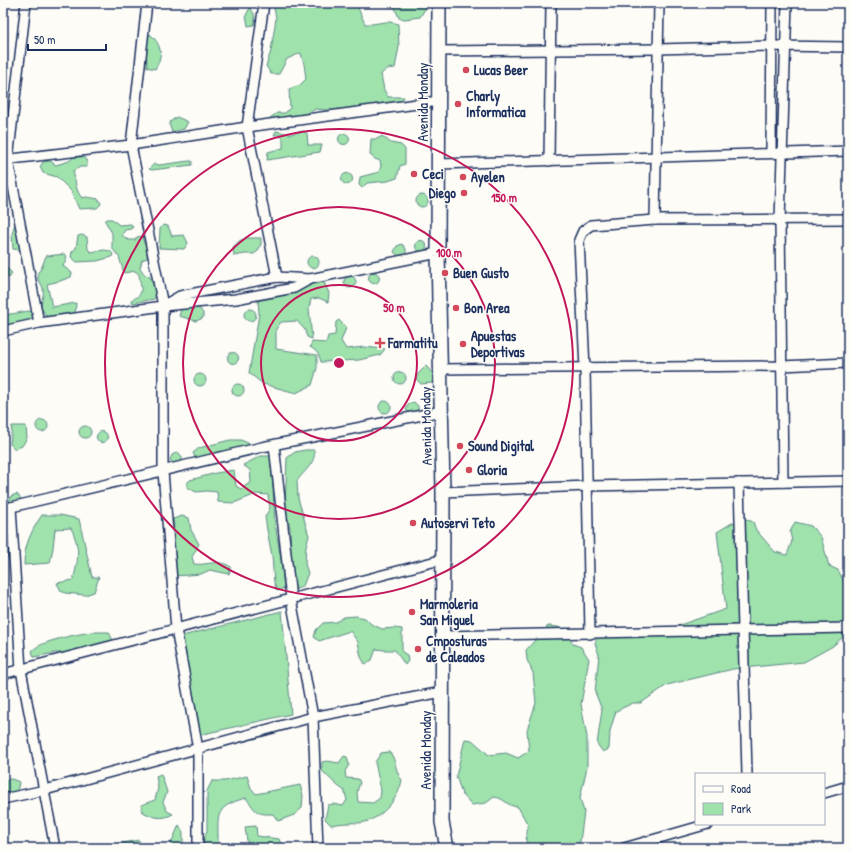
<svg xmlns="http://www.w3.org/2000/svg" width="851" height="851" font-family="'Patrick Hand',sans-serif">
<rect width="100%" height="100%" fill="#fdfcf7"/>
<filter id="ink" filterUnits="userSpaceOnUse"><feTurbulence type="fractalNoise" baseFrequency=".025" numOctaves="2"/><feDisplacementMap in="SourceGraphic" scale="8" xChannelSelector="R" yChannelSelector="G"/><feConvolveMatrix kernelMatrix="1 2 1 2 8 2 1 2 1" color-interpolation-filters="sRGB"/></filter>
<g filter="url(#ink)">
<g fill="#9fe2ac" stroke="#5d8885">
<path d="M273,3h83l9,21c12,1 22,-5 33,0l1,23 -4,21 -8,1 -6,5 3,16 4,7h16l-4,7 -64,7 -20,-2 -22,10 -19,3 -5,-4 7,-5h8l5,-5 -1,-19 11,-4 6,-6 -2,-15 -3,-11 -14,6 -8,15h-8l-5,-8 5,-15 5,-33z"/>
<path d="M393,3h36l-9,14 -15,2 -6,-1z"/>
<path d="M250,8c5,5 6,11 4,17l-6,1 -2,-11z"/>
<path d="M150,34c11,10 14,21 5,35l-8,-2 -1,-25z"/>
<path d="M177,117l11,5 -4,7 -12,3 -3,-8 2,-3z"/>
<path d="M276,131l14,3 13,-3 4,2 1,12h14l-2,7 -53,8 1,-8 15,-4v-8l-2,-5h-7z"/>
<circle cx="344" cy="139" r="5.5"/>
<path d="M382,136l9,7 10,2 4,4v15l-5,2 -3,12 -9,3 -21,2 -5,5 -3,-3 1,-8 19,-5 2,-6 -1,-5 -5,-2 -5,-4 1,-16h6z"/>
<path d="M74,157h11l2,4v6h-7l-7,4c3,10 2,19 9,27l4,-1 13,2 2,5 -4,4 -18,1 -8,-18 -14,-14 -14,-4 -3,-6 3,-5 7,-1 6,4 13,-4z"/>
<path d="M189,161h3v4l-40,5 -3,-1 5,-5 5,1z"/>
<circle cx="347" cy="179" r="5.5"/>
<circle cx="422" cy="201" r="6"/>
<path d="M107,219h5l7,6 12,-1 2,3 -2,2 -6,1 -3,5 6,5h7l2,-3 5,-1 2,7 4,5 -1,10 -5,2 -2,8 5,7 4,1c4,6 4,11 8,17l-3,6 -21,4 -2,-3c15,-5 9,-13 8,-26l-4,-3 -11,2 -5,-16 -7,-9v-15l-7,-12z"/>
<path d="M15,223c5,7 7,20 5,27l-7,-1 -1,-15z"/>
<path d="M163,225l5,1 4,10 12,-1 4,8 -4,6 -25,-1 1,-19z"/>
<path d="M82,235l5,2 1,12 3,3 13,-2 6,1 3,3 -1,3 -15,4 -20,1 -6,-5 1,-5 4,-4 2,-12z"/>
<path d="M246,238h15v6l-3,7 -4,3h-9l-11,2 -1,-9 6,-6z"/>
<circle cx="421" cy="246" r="5.5"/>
<path d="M402,244l4,5v5l-6,3 -6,-5 3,-6z"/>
<path d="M65,254l2,4 -4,8 9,7 -1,4 -11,4 -13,3 5,23 24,-4 -1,11 -27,3c-16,-14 4,-22 -10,-37v-8l3,-3 5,-13z"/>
<circle cx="313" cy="262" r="6"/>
<path d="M4,266l8,7 -2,4 -7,1z"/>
<circle cx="374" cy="278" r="5.5"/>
<circle cx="350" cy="282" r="6"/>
<path d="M324,282l5,11 -1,9 -9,-4 -8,1 -2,9 3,31 -5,-2 -2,-7 -8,-9 -16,1 -5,7v20l41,6v13l-5,17 -16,8 -33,-9 -14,-11 10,-59 -1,-14c21,-10 44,-16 66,-18z"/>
<path d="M183,304l16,4 4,5v5l-7,3 -17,-5z"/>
<circle cx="250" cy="315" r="6"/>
<path d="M29,311l4,2v5l-6,3 -24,7v-14c8,1 17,-2 26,-3z"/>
<path d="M339,320l7,8 -5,13 5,8 18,-2 21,2 -5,6 -21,5 -38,2c-2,-8 -4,-11 -11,-15l2,-5 14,1 2,-7 7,-1 1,-13z"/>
<circle cx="233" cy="358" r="5.5"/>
<path d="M426,366l8,9 -2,8 -11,1 -5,-5 2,-5z"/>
<circle cx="400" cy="378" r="6"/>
<circle cx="200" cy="380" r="6"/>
<circle cx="238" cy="390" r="6"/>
<circle cx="385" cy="407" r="6"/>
<path d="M414,402l4,4v6l-6,3 -6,-5 2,-6z"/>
<circle cx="42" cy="426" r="6"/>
<path d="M12,426h14l1,12 -5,8 -7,3 -5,-5z"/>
<circle cx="85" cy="432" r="6"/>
<circle cx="102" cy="437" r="5.5"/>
<path d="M230,440h11l9,4 -4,5 -50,10 -3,-6 6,-5z"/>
<path d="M305,450h9c3,12 -10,21 -17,31l1,17 11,38 -3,10 -1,18 3,9 -5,13 -8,4 -4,-36 -1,-26 -5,-22 2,-48 8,-6z"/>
<path d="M178,452l4,5v5l-7,3 -5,-5 2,-5z"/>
<path d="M261,456h10l4,68 6,35 3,29 -7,3 -3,-8 -2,-27 -5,-26 -2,-13 5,-9 -2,-13 -12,-1 -22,9 -16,-1 -1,-10 -10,-1 -11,1 -9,-5v-4l3,-3 26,-7 18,-3 2,16 5,3 10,-7 -1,-12 -7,-5z"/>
<path d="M17,494l4,5v5l-7,3 -5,-5 2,-6z"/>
<path d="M42,515h18l19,4 13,58h7l-5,15 -9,3 -20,-2 -4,-2 -4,-8 16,-3c6,-21 7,-33 -2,-52l-16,1 -2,19 -3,15 -26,2c0,-19 7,-34 18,-50z"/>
<path d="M182,516l7,2 2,12 8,14 -7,13 2,7c14,2 23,-6 37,3l-2,7 -19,-4 -9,4 -26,2 -3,-36 2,-14 -1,-7z"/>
<path d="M746,519l7,3 3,8 19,22 12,3 5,-14 -2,-9 5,-10 16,4 10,11 8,29 9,4 10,19 -1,44 -14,13 -29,16 -71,7 -66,16 -26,18h-8l-17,8 -6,20 -1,18 -6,3 -6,-8 5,-34 -7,-18 4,-37 -4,-12 2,-6 54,-2 75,-26 -9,-77 15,-9z"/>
<path d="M3,527l3,1 4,20 -3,10h-4z"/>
<path d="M282,611l9,103 -92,21 -17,-99z"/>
<path d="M356,616l9,2 6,6 11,5 12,-1 8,1v23l5,3 1,6 -3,4 -10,-15h-11l-8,-1 -4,11 -7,4 -4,-7 -3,-15 -8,-11 -31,10 -5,-4 2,-7 7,-7 13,-1 8,-5z"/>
<path d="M548,626l10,1 9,5 6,12 8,3 8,12 -8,45 6,33v30l-7,31 4,14 -4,30 -7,6h-36l-11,-6 2,-17 -10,-18c-12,-1 -13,-9 -24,-10l-8,6 -14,2 -10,-11 -6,-18 9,-37 7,1 17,15 17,-2 12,5 11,-7 -2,-21 9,-27 -3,-30 -6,-13 -1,-10z"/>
<path d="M92,632h17l4,9 -27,12h-31l-21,4 -2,-6c8,-10 46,-17 60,-19z"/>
<path d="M389,752c8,7 5,19 13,28 -3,18 -19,37 -37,42 -5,2 -11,0 -16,1 -6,0 -12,1 -18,2l-6,-6 3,-14 5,-1 10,2 4,-6 -3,-10c-8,-4 -14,-12 -22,-19v-9l5,-1 12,2 5,-7 3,1 2,8 -4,6 1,7 12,1 2,3 -3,10 1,10 15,1 7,-5 1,-7 -6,-29 6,-9z"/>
<path d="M161,774l6,18 -4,10 4,9 6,3c-11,6 -19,4 -30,-2l-2,-7 14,-5 3,-12 -2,-12z"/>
<path d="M247,776l4,12 5,6 44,-9 3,10 -1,13 -8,7 -16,6 -5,-7c-17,1 -17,-3 -27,-16 -35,9 -27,20 -28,50h-14l-1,-6 4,-12v-39l5,-10h13z"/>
<path d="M12,779l7,3 -2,10 -14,4v-16z"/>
<path d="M179,825l4,7v16h-14z"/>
<path d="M256,826l1,10 22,3 3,8h22v1h-56l-3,-21z"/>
<path d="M139,840l1,8h-27l4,-4z"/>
</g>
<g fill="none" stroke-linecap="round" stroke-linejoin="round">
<defs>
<g id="street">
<path d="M26,3l-18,157 31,163"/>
<path d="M147,3l-16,142 32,161v166l13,157 22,120v99"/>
<path d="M264,3l-17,124 30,150"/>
<path d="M439,51l219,-2 114,-3 76,1"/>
<path d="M771,153l1,-150"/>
<path d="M3,160l128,-15 116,-18 192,-26"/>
<path d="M549,161l2,-158"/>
<path d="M439,164l409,-13"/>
<path d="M655,220l4,-217"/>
<path d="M166,304l14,-8 97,-19 33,2 128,-26"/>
<path d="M3,331l36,-8 124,-17 73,-7 58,-11 16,-9"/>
<path d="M441,369l340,-3 67,-3"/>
<path d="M274,445l17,154 22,118 5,131"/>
<path d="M783,482l-3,-262 7,-217"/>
<path d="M739,483l8,291"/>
<path d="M443,492l145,-6 260,-5"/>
<path d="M11,507l10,163 34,178"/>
<path d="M3,509l259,-62 180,-36"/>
<path d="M590,634l-5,-265 -6,-129 4,-9 8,-6 64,-5 193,-1"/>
<path d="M443,636l405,-8"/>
<path d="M3,674l441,-115"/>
<path d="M824,793l24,-7"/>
<path d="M3,799l42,-9 268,-73 129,-25"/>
<path d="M624,848l84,-24"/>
</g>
<path id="secondary" d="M439,3l-1,250 5,239 -1,330 5,26"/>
</defs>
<use href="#street" stroke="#1b2f5e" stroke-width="12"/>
<use href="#secondary" stroke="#1b2f5e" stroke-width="16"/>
<use href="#street" stroke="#fdfcf7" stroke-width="9"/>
<use href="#secondary" stroke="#fdfcf7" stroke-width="13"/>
</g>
</g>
<g fill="none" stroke="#c2185b" stroke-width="2">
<circle cx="339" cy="363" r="78"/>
<circle cx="339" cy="363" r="156"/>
<circle cx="339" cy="363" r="234"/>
</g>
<g fill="#d1495b" stroke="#fdfcf7" stroke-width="1.5">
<circle cx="466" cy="70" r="4"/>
<circle cx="458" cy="104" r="4"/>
<circle cx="414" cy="174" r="4"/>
<circle cx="463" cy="177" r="4"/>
<circle cx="464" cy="193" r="4"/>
<circle cx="445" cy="273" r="4"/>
<circle cx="456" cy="308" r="4"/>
<path d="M378 337h4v4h4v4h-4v4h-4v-4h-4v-4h4z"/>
<circle cx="463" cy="344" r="4"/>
<circle cx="460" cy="446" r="4"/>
<circle cx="469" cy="470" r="4"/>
<circle cx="413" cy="523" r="4"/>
<circle cx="412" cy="612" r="4"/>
<circle cx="418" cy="649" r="4"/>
</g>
<g text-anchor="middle" stroke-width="3" stroke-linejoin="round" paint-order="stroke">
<g font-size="14" font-weight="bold" fill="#1b2f5e" stroke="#fdfcf7" text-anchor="start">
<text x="474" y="75">Lucas Beer</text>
<text x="466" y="101">Charly<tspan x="466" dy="16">Informatica</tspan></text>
<text x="422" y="179">Ceci</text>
<text x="471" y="182">Ayelen</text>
<text x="456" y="198" text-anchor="end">Diego</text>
<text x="453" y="278">Buen Gusto</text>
<text x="464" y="313">Bon Area</text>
<text x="471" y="341">Apuestas<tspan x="471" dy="16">Deportivas</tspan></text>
<text x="388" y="348">Farmatitu</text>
<text x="468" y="451">Sound Digital</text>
<text x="477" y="475">Gloria</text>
<text x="421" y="528">Autoservi Teto</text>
<text x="420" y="609">Marmoleria<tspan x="420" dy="16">San Miguel</tspan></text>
<text x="426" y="646">Cmposturas<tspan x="426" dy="16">de Caleados</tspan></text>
</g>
<g font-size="14" fill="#1b2f5e" stroke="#fdfcf7">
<text transform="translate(423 102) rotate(-90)" y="5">Avenida Monday</text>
<text transform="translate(426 426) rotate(-91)" y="5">Avenida Monday</text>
<text transform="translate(426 750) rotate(-90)" y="5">Avenida Monday</text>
</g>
</g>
<circle cx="339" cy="363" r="6" fill="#c2185b" stroke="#fdfcf7" stroke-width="2"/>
<g font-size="12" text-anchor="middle" font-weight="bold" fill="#c2185b" stroke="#fdfcf7" stroke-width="3" stroke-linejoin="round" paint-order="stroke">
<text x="504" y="202">150 m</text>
<text x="449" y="257">100 m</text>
<text x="394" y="312">50 m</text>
</g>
<rect width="851" height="851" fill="none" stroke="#fdfcf7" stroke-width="16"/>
<rect x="8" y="8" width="835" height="835" fill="none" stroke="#1b2f5e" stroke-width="1.5" filter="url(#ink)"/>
<rect x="695" y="773" width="130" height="52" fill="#fdfcf7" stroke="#a3aaba"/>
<rect x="703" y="786" width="20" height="6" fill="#fdfcf7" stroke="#a3aaba"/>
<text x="731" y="793" font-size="12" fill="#1b2f5e">Road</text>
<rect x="703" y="803" width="20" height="12" fill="#9fe2ac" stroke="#a3aaba"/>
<text x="731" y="813" font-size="12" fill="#1b2f5e">Park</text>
<path d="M28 44v6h78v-6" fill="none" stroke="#1b2f5e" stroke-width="2"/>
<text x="34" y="44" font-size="12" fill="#1b2f5e" stroke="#fdfcf7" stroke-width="3" paint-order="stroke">50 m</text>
</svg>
